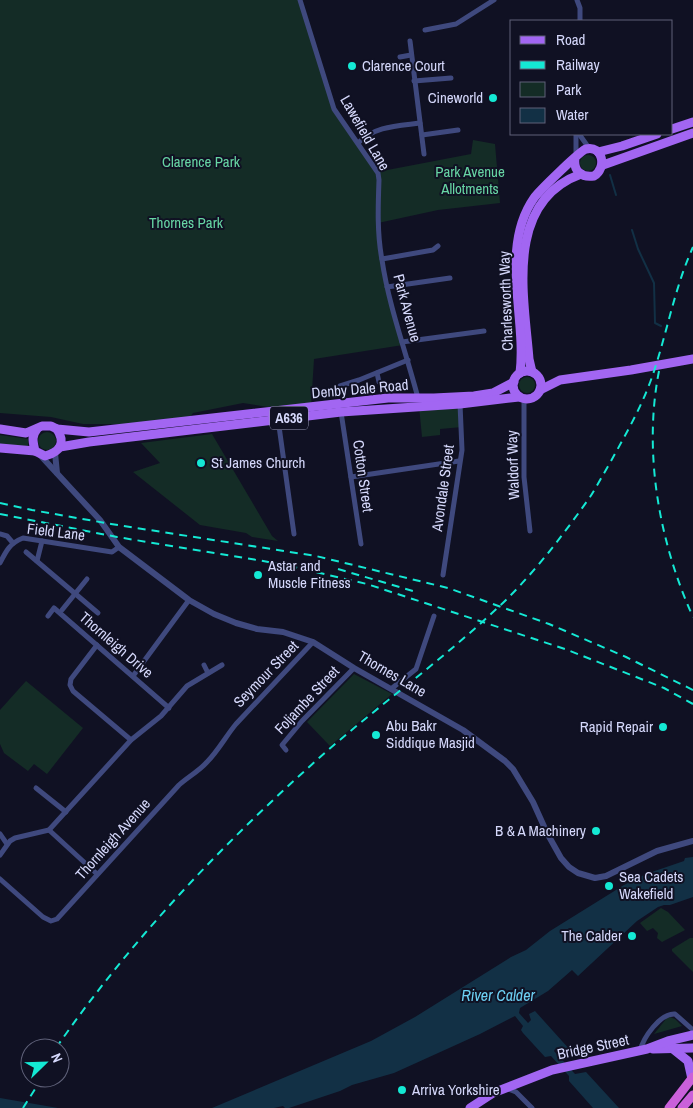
<svg xmlns="http://www.w3.org/2000/svg" width="693" height="1108" font-family="'Archivo Narrow',sans-serif">
<rect width="100%" height="100%" fill="#101123"/>
<g fill="#142c26">
<path d="M0,0h300l34,109 43,63 94,-18 2,-14 22,4 5,59 -62,7 -60,13 4,36 21,86 -89,14 -3,48h-43l-25,-4 -50,10 -7,9 -66,7 -1,-5h-36l-32,-7 -51,-4z"/>
<circle cx="588" cy="163" r="8"/>
<circle cx="527" cy="385" r="8"/>
<path d="M460,404l2,23 -22,2v6l-18,2 -3,-31z"/>
<circle cx="47" cy="441" r="9"/>
<path d="M212,434l60,102 6,5 -26,-4 -6,-4 -46,-8 -67,-53 27,-9 -19,-20z"/>
<path d="M0,435l28,4v7l-28,-1z"/>
<path d="M354,674l38,20 -62,52 -23,-24z"/>
<path d="M26,681l57,47 -36,46 -13,-10 -6,7 -24,-18 -4,-9v-34z"/>
<path d="M661,908l7,4 17,18 -23,12 -5,-4 1,-5 -5,-5 -6,3 -7,-8z"/>
<path d="M690,938h3v34l-21,-21v-2z"/>
<path d="M670,1017l5,2 7,7 -28,8 12,-15z"/>
</g>
<g fill="#123045">
<path d="M693,857v40l-23,8h-6l-6,2 -21,14 -59,55 -6,-6 -24,21 -28,17 -1,5 9,10 3,-3 -2,-6 6,-3 36,40 -6,5 -7,-6 -3,-1 -1,2 21,23 11,-2 33,36h-26l-24,-27v-5l-18,-20 -6,1 -22,-24 -2,-3 2,-4 -8,-10 -35,18 -86,39 -42,12 -12,6 -51,17h-4l-2,-2 -9,2h-62l159,-67 44,-24 96,-60 15,-7 24,-19 74,-46 22,-11 38,-13 1,-3z"/>
<path d="M0,1098l58,10h-58z"/>
</g>
<g fill="none" stroke-linecap="round" stroke-linejoin="round">
<g stroke="#123045" stroke-width="2">
<path d="M610,175l6,20"/>
<path d="M632,230l6,19 16,34 1,40 6,3"/>
</g>
<g stroke="#3f497e" stroke-width="5">
<path d="M300,0l34,109 44,64 1,7c-1,27 -2,53 3,80 7,47 24,92 36,138"/>
<path d="M577,0l3,8v13"/>
<path d="M425,30l31,-6 38,-24"/>
<path d="M410,41l14,113"/>
<path d="M400,57l11,-2"/>
<path d="M414,81l37,-3"/>
<path d="M579,134l10,14"/>
<path d="M422,135l36,-5"/>
<path d="M358,143c17,-17 39,-17 62,-20"/>
<path d="M576,155v-21"/>
<path d="M382,259l51,-9 5,-4"/>
<path d="M387,287l63,-9"/>
<path d="M402,342l82,-11"/>
<path d="M377,373l2,9"/>
<path d="M340,386l19,-6 49,-20"/>
<path d="M524,399v78l6,54"/>
<path d="M341,412l20,132"/>
<path d="M278,419l16,115"/>
<path d="M351,477l108,-16"/>
<path d="M0,534l7,2 6,7"/>
<path d="M26,552l72,61"/>
<path d="M37,561l5,-20"/>
<path d="M0,563c6,-12 10,-20 23,-25l89,14 7,-5"/>
<path d="M443,575l19,-125 -2,-46"/>
<path d="M62,610l25,-31"/>
<path d="M48,616l6,-8 115,100"/>
<path d="M97,645l-26,34 -1,6 3,6 58,49"/>
<path d="M204,665l4,8"/>
<path d="M133,676l56,-76"/>
<path d="M391,689l25,-20 18,-53"/>
<path d="M286,750l-4,-5 20,-24 52,-53"/>
<path d="M36,788l30,24"/>
<path d="M49,830l48,44"/>
<path d="M0,834l7,10"/>
<path d="M0,855l10,-14 5,-3 34,-8 82,-90 30,-24 26,-30 35,-21"/>
<path d="M0,879l43,38 8,4 6,-2 122,-134c9,-8 20,-14 28,-23 11,-11 19,-26 29,-38l77,-82"/>
<path d="M640,1051c3,-13 20,-38 35,-37l18,16"/>
<path d="M506,1088l10,4 16,16"/>
</g>
<g stroke="#3f497e" stroke-width="6">
<path d="M55,453l2,20"/>
<path d="M40,455l60,65 19,27 70,53 25,14 22,9 21,6 26,3 30,10 41,26 109,62 42,31 8,8 20,33 14,31 14,25 8,9 9,6 17,5 11,-2 51,-25 36,-10"/>
</g>
<g stroke="#a266f2" stroke-width="9">
<path d="M672,129l21,-7"/>
<path d="M598,152l24,-6 35,-12"/>
<path d="M603,165l90,-32"/>
<circle cx="527" cy="385" r="14"/>
<path d="M532,372l-3,-13c-5,-63 -25,-157 52,-185"/>
<path d="M520,373c7,-55 -21,-125 14,-175 5,-7 47,-48 52,-49 17,-4 21,19 8,27 -12,2 -21,-5 -19,-18"/>
<path d="M540,390l20,-10 71,-10 62,-11"/>
<path d="M0,429l26,4 16,-7h9l6,3 32,3 299,-34h46l40,-2 19,-3 21,-11"/>
<path d="M37,429c-6,7 -4,13 -2,22l10,5c15,-4 21,-13 12,-27"/>
<path d="M60,447l29,-5 252,-30 119,-8 59,-7"/>
<path d="M0,448l35,3"/>
<path d="M653,1049l40,-1"/>
<path d="M673,1049l15,12 4,18"/>
<path d="M470,1108l23,-15 59,-23 95,-21 21,-8 25,-6"/>
</g>
<g stroke="#ca60da" stroke-width="9">
<path d="M669,1108l24,-31"/>
<path d="M682,1108l11,-13"/>
</g>
<g stroke="#14e9d4" stroke-width="2" stroke-dasharray="8 6" stroke-linecap="butt">
<path d="M659,371c-16,81 0,171 34,246"/>
<path d="M0,503l32,7 79,14 205,32 132,32 101,36 77,33 67,33"/>
<path d="M0,514l117,23 164,27 86,20 198,65 99,39 29,16"/>
<path d="M338,569l75,22"/>
<path d="M56,1048c77,-111 170,-208 271,-297 54,-47 112,-89 165,-138 37,-33 69,-75 98,-116 7,-11 14,-24 21,-36 15,-27 31,-55 41,-84 15,-43 22,-88 41,-130"/>
<path d="M23,1108l19,-30"/>
</g>
</g>
<g fill="#14e9d4" stroke="#101123" stroke-width="2">
<circle cx="352" cy="66" r="5"/>
<circle cx="493" cy="98" r="5"/>
<circle cx="201" cy="463" r="5"/>
<circle cx="258" cy="575" r="5"/>
<circle cx="663" cy="727" r="5"/>
<circle cx="376" cy="735" r="5"/>
<circle cx="596" cy="831" r="5"/>
<circle cx="609" cy="886" r="5"/>
<circle cx="632" cy="936" r="5"/>
<circle cx="402" cy="1090" r="5"/>
</g>
<g text-anchor="middle" stroke-width="4" stroke-linejoin="round" paint-order="stroke">
<rect fill="#101123" stroke="#9a9cba" stroke-width="1" x="270" y="406.5" width="38" height="23" rx="4"/>
<g font-size="14" font-weight="bold" fill="#d5d8fb">
<text x="289" y="423">A636</text>
</g>
<g font-size="15" fill="#d5d8fb" stroke="#101123" text-anchor="start">
<text x="362" y="71">Clarence Court</text>
<text x="483" y="103" text-anchor="end">Cineworld</text>
<text x="211" y="468">St James Church</text>
<text x="268" y="571">Astar and<tspan x="268" dy="17">Muscle Fitness</tspan></text>
<text x="386" y="731">Abu Bakr<tspan x="386" dy="17">Siddique Masjid</tspan></text>
<text x="653" y="732" text-anchor="end">Rapid Repair</text>
<text x="586" y="836" text-anchor="end">B &amp; A Machinery</text>
<text x="619" y="882">Sea Cadets<tspan x="619" dy="17">Wakefield</tspan></text>
<text x="622" y="941" text-anchor="end">The Calder</text>
<text x="412" y="1095">Arriva Yorkshire</text>
</g>
<g font-size="15" fill="#d5d8fb" stroke="#101123">
<text transform="translate(365 133) rotate(60)" y="5">Lawefield Lane</text>
<text transform="translate(506 301) rotate(-92)" y="5">Charlesworth Way</text>
<text transform="translate(407 308) rotate(75)" y="5">Park Avenue</text>
<text transform="translate(360 389) rotate(-5)" y="5">Denby Dale Road</text>
<text transform="translate(513 465) rotate(-92)" y="5">Waldorf Way</text>
<text transform="translate(363 476) rotate(82)" y="5">Cotton Street</text>
<text transform="translate(443 488) rotate(-82)" y="5">Avondale Street</text>
<text transform="translate(56 532) rotate(7)" y="5">Field Lane</text>
<text transform="translate(116 645) rotate(41)" y="5">Thornleigh Drive</text>
<text transform="translate(266 674) rotate(-46)" y="5">Seymour Street</text>
<text transform="translate(392 674) rotate(30)" y="5">Thornes Lane</text>
<text transform="translate(307 700) rotate(-47)" y="5">Foljambe Street</text>
<text transform="translate(113 839) rotate(-48)" y="5">Thornleigh Avenue</text>
<text transform="translate(593 1047) rotate(-12)" y="5">Bridge Street</text>
</g>
<g font-size="15" fill="#67d5a4" stroke="#101123">
<text x="201" y="167">Clarence Park</text>
<text x="470" y="177">Park Avenue<tspan x="470" dy="17">Allotments</tspan></text>
<text x="186" y="228">Thornes Park</text>
</g>
<g font-size="16" font-style="italic" fill="#6ccff3" stroke="#101123">
<text x="498" y="1001">River Calder</text>
</g>
</g>
<rect x="510" y="20" width="162" height="115" fill="#101123" stroke="#5f6179"/>
<rect x="520" y="36" width="25" height="8" fill="#a266f2" stroke="#5f6179"/>
<text x="556" y="45" font-size="15" fill="#d5d8fb">Road</text>
<rect x="520" y="61" width="25" height="8" fill="#14e9d4" stroke="#5f6179"/>
<text x="556" y="70" font-size="15" fill="#d5d8fb">Railway</text>
<rect x="520" y="82" width="25" height="15" fill="#142c26" stroke="#5f6179"/>
<text x="556" y="95" font-size="15" fill="#d5d8fb">Park</text>
<rect x="520" y="108" width="25" height="15" fill="#123045" stroke="#5f6179"/>
<text x="556" y="120" font-size="15" fill="#d5d8fb">Water</text>
<g transform="translate(45 1063) rotate(67)"><circle r="24" fill="#101123" stroke="#5f6179"/>
<path d="M0-4L9 19L0 12L-9 19Z" fill="#14e9d4"/>
<text y="-8" font-size="14" font-weight="bold" text-anchor="middle" fill="#d5d8fb">N</text>
</g>
</svg>
